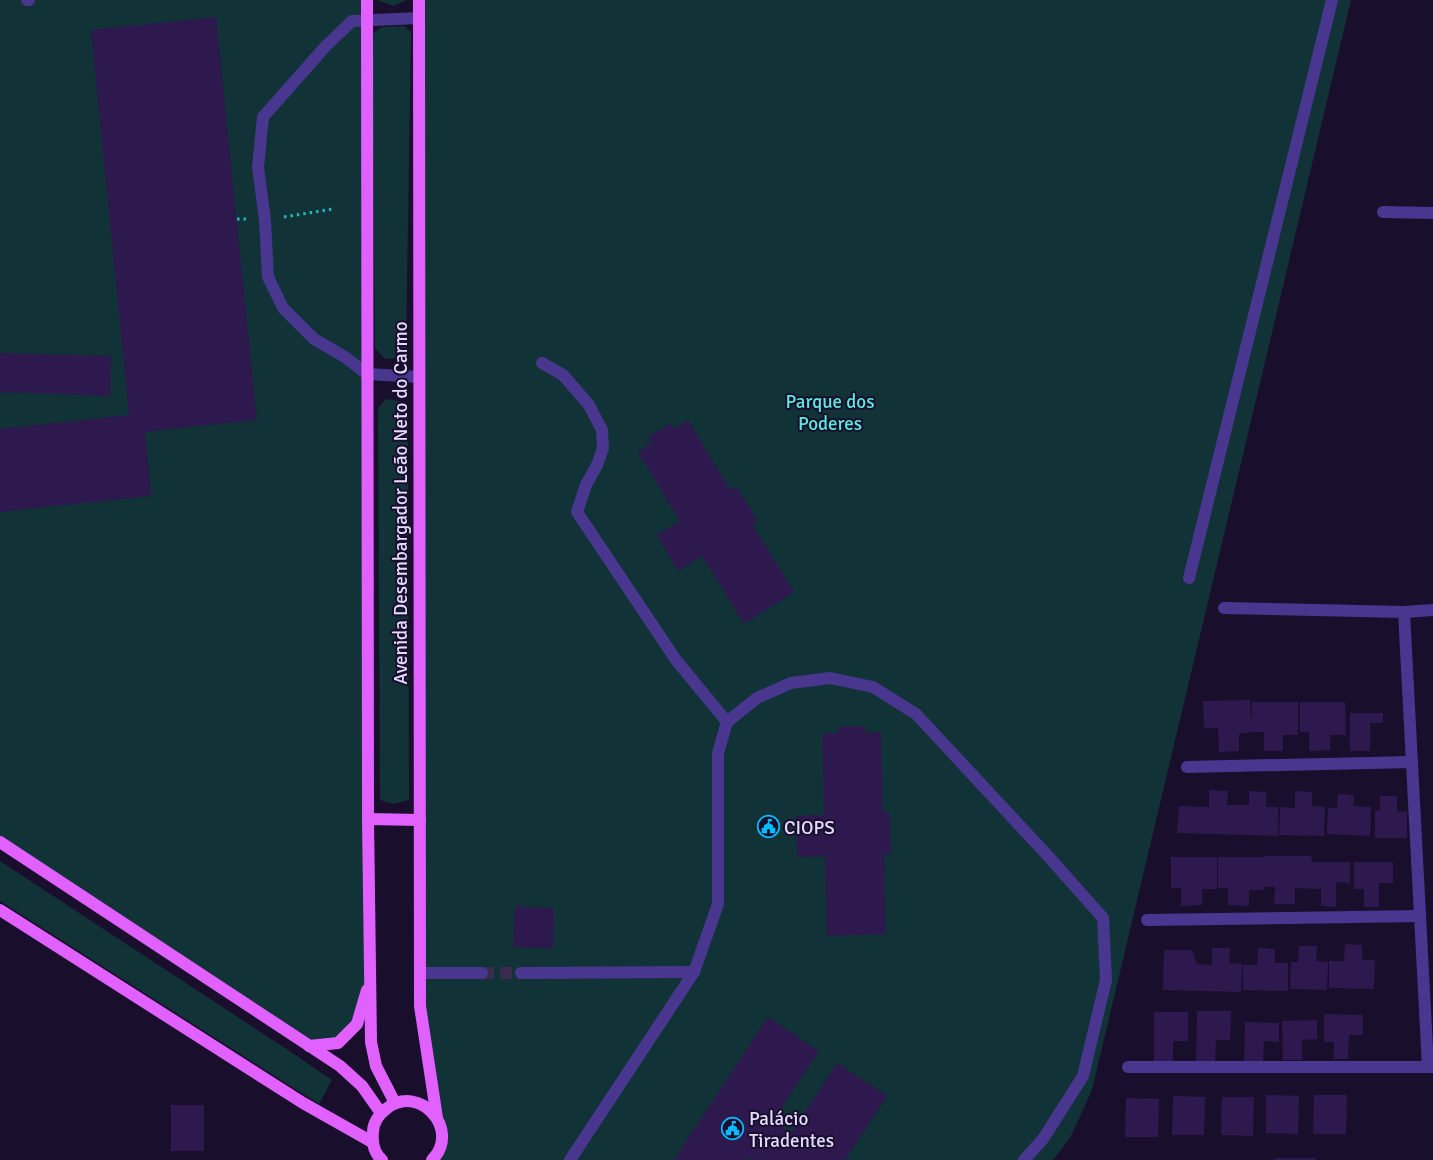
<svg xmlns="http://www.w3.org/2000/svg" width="1433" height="1160" font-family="Signika,sans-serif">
<rect width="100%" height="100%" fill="#190f2c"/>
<g fill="#113237">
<path d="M0,0h367l4,974 -14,50 -19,19 -29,3 -309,-204z"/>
<path d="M377,0h30l-14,6z"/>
<path d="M419,0h932l-259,1090 -22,48 -17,22h-617l5,-16 -21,-138z"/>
<path d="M404,26l7,6 -5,318 -8,8 -13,1 -10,-11 -3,-314 10,-7z"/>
<path d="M386,399l13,2 9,6 1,393 -16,4 -13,-4 -2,-392z"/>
<path d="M0,861l288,189 44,30 -13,24 -319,-203z"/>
</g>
<g fill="#2e194f">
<path d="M216,17l41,403 -112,12 6,64 -151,16v-83l129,-14 -38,-385z"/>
<path d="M0,353l111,3 -1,40 -110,-4z"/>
<path d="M688,420l42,70 6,-4 22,35 -6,3 42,68 -50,32 -42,-68 -24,15 -21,-36 23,-14 -42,-69 14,-9 -4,-6 23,-14 3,6z"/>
<path d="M1250,700l2,27v-25h46v33h-15v16h-19v-19h-12l-13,2v17l-20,1 -1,-24h-14l-1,-27z"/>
<path d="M1300,702h45l1,33h-16v15l-21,1v-19h-9z"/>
<path d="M1350,713h33v10h-13v28h-20z"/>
<path d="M865,726v7l16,-1 2,81h7l1,41h-7l2,80 -59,2 -2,-80 -28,1 -1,-41 28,-1 -2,-81 16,-1v-6z"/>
<path d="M1209,790l19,1 -1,14h22v-14l17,1v15h12v29l-101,-3 2,-27 30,1z"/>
<path d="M1295,791l17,1v14l13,1 -1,29 -45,-1 1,-28 15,1z"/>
<path d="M1338,794l16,1 -1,11 18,1 -1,29 -43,-2 1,-26h9z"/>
<path d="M1380,796h17v16l10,-1v27h-32v-27h5z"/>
<path d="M1265,856h46l1,6h38v21l-14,-1v25l-15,-1v-17l-26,-1v16h-21l1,-17h-11v3h-15v16l-21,-1v-17h-10v-31h47z"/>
<path d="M1171,857h46v32h-15v16l-21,1v-18h-10z"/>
<path d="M1354,862h39v21h-14v24h-15v-18h-10z"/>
<path d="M515,907l39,1 -1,40 -40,-1z"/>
<path d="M1345,944l17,1v15h13l-1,29 -45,-1v-27h15z"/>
<path d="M1299,946h18l-1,15 12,1 -1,28 -37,-1 1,-27h7z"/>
<path d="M1212,948h18l-1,15 13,1 -1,28 -78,-2 1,-40h28l5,14 15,1z"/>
<path d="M1258,948l17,1v14h13v28l-45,-1v-25h14z"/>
<path d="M1197,1011h34l-1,29h-14l-1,23h-19z"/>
<path d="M1154,1012h34v29h-15v22h-19z"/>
<path d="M1324,1014l39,1v20h-14l-1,24h-14v-17h-10z"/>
<path d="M768,1017l51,34 -46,70 18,12 46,-70 50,33 -42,64h-91l-5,-3 -2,3h-73z"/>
<path d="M1317,1020v19l-15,1v20h-19l-1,-39z"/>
<path d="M1245,1022l34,1v19l-15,-1 -1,23 -19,-1z"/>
<path d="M1266,1095l33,1 -1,38 -32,-1z"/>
<path d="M1314,1095h33l-1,39h-33z"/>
<path d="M1173,1096l32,1 -1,38h-32z"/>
<path d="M1222,1097h32l-1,39 -32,-1z"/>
<path d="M1126,1098l33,1 -1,38h-33z"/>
<rect x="171" y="1105" width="33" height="46"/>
<rect x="1275" y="1158" width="41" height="2"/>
</g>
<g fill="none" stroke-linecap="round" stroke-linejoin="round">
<path stroke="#382d4c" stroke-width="12" stroke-dasharray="12 6" stroke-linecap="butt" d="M482,973h39"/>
<g stroke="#26b5c7" stroke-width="3" stroke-dasharray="2.5 4" stroke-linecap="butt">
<path d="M284,217l49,-8"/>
<path d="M237,219h9"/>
</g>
<g stroke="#49368f" stroke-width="12">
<path d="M27,0h2"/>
<path d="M419,18l-67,3 -27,26 -62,70 -5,50 7,53 3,57 15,31 31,31 31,18 22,17 52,3"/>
<path d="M1383,212l50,1"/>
<path d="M542,363l21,12 26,30 13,25 1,18 -6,17 -11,20 -9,27 99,148 51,62"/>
<path d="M1189,578l143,-578"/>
<path d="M1224,608l180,4 24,455"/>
<path d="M1404,612l29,-2"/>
<path d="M1187,767l225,-5"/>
<path d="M1147,920l273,-4"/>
<path d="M420,973h62"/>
<path d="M521,973l173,-1"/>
<path d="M1128,1067h305"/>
<path d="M570,1160l124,-188 24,-68v-151l9,-31 30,-24 34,-15 39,-5 43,9 43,27 132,142 55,62 3,62 -23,96 -40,63 -19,21"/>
</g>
<g stroke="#e061ff" stroke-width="12">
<path d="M367,0l1,819 3,223 5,24 19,37"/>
<path d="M419,0l1,1006 17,112"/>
<path d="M368,819l52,1"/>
<path d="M0,842l340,224 22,20 19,27"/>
<path d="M0,910l303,193 69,39"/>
<path d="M309,1046l29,-3 19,-19 10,-34"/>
<path d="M382,1160c-8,-7 -10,-18 -9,-28 0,-9 6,-18 13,-23 33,-27 76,21 46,51"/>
</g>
</g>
<defs>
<symbol id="civic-ring" viewBox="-11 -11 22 22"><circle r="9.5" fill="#190f2c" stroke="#06bbff" stroke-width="1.5"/><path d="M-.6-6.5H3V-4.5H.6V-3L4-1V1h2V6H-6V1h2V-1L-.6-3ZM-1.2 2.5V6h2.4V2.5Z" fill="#06bbff"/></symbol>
</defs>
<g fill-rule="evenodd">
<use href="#civic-ring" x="756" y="814" width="25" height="25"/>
<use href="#civic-ring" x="720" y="1116" width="25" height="25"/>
</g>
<g text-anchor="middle" stroke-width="4" stroke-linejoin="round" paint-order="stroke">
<g font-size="19" fill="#5beadf" stroke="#190f2c">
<text x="830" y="408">Parque dos<tspan x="830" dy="22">Poderes</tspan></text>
</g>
<g font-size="19" fill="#e5daff" stroke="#190f2c">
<text transform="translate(400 503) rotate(-90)" y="7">Avenida Desembargador Leão Neto do Carmo</text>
</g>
<g font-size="19" fill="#e5daff" stroke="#190f2c" text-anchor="start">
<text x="784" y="834">CIOPS</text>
<text x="749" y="1125">Palácio<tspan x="749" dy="22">Tiradentes</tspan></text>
</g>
</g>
</svg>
